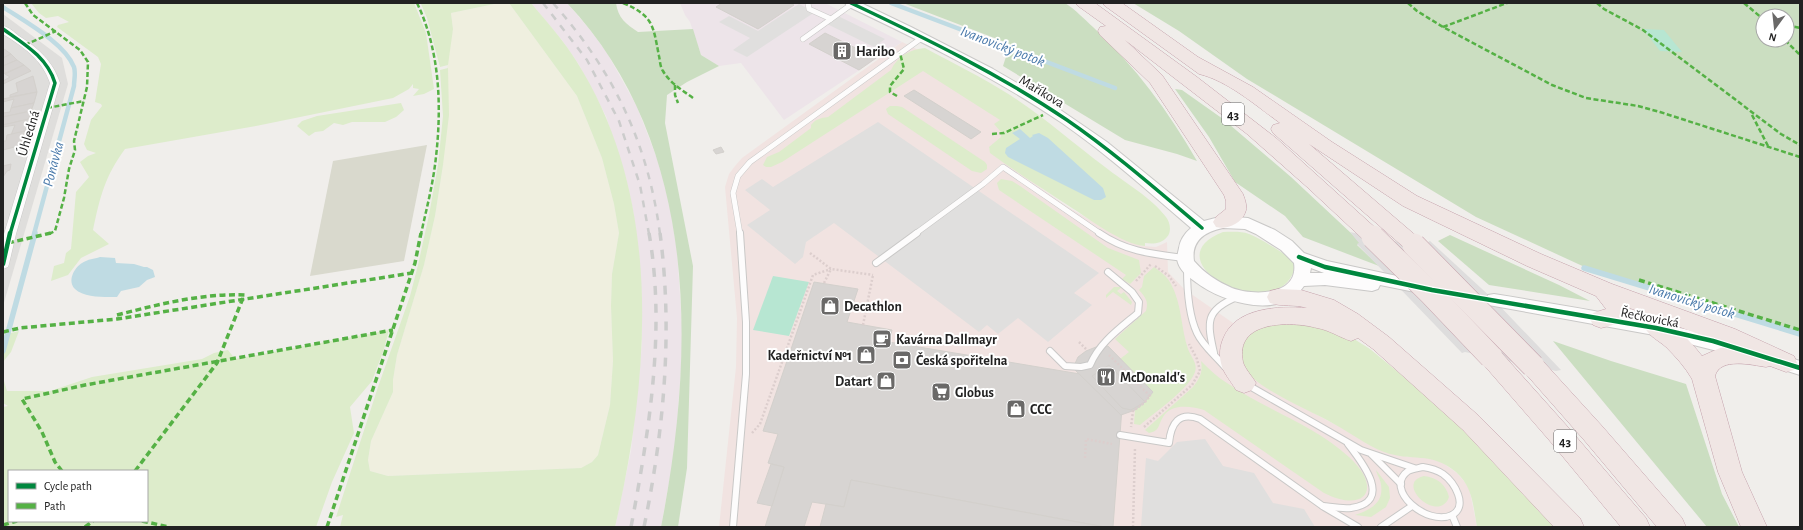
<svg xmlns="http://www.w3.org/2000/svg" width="1803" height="530" font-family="'Alegreya Sans',sans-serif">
<rect width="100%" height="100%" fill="#f0eeeb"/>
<path fill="#dfdedc" d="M3,14l59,44 6,26 -65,222z"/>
<path fill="#f1e3e1" d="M902,42l52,25 82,48 -47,33 2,5 77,54 44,26 30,13 14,1 11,-5 1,30 16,17 62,43 21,56 67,36 74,33h20l15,6 14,10 12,14 8,40h-758l17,-160 1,-49 -12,-131 4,-13 6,-8 7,-8z"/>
<g fill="#ede4e9">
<path d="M531,3h36l23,27 17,23 30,54 24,62 9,38 7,44 6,90 -8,109 -14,77h-46l16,-76 11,-106v-46l-8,-84 -8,-37 -20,-62 -14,-27 -14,-26 -16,-23z"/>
<path d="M680,3h145l77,39 -118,78 -43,-57 -22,3 -18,-11 -11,-33 -5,-7z"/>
</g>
<path fill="#d9d9cd" d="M427,145l-23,116 -94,15 23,-115z"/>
<path fill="#efefdf" d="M499,3h10l68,93 25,62 12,46 5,29 -7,41 -1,32 2,55 -3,44 -12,50 -6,7 -11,6 -193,8 -18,-5 -2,-11 3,-19 22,-49v-12l4,-25 27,-90 11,-49 8,-51 5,-112 5,-24 -2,-16z"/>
<g fill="#ddeccb" fill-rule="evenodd">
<path d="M31,3h383l12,30 8,56 -10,5 -11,2 6,-7 -6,-1v-4l-4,5 -16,9 -137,28 -131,23c-20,27 -25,48 -32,81l16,14 -28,14 -13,17 -17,6 3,-15 10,-3 2,-10 5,-4 5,-57 13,-15 -9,-15 8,-6 8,-3 -9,-3 -3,-6 7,-24 11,-14 -1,-2 -6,-2 6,-38 -3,-7 -41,-30 1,-2 11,-3 -11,-6 -12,2 -7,-5z"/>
<path d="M427,3h72l-48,10 2,16 -5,36 -8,2 -13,-49 -6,-14z"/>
<path d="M509,3h22c16,19 33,38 46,59 87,138 73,314 38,465h-275l3,-12 -7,2 42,-130 32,-91 8,-31 11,-50 9,-50 5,-49 -3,-46 8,-2 1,47 -6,50 -8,51 -11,49 -27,90 -4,25v12l-22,49 -3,19 2,11 18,5 193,-8 11,-6 6,-7 12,-50 3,-44 -2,-55 1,-32 7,-41 -5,-29 -12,-46 -25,-62z"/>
<path d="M925,48c28,15 58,30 85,47 34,22 63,48 95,72 19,15 47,31 61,50 4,5 6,15 1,20 -6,7 -14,7 -22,6v3c-22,-1 -57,-28 -76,-40 -26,-17 -53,-34 -79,-53l-1,-6 12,-10v-5l-7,-8 6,-4 -77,-49 -141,91 -11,5h-5l-3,-2 4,-8 12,-5 32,-24v-3c5,-6 9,-7 17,-8l63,-47c6,-13 19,-21 34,-22z"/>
<path d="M401,103l3,7 -8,7 -11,5h-33l-9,3 -9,-2 -11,8 -8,1 -6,4 -12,-10 5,-5 15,-5z"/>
<path d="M890,106h7l5,1 83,55 2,3v4l-6,4 -9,-2 -84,-57 -2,-5z"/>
<path d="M1001,179l11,2 8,5 88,62 31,12 2,13 -11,11 -8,-5 4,-4 -127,-85 -2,-7z"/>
<path d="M1223,232c8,0 18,-1 26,2 9,3 42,23 47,30 -14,69 -150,-2 -73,-32z"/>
<path d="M1154,267c7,5 13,9 17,17 11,20 10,45 17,65 3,8 10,15 7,23 -6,17 -41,41 -55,53l-6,-1 1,-14 9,-7 9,-11 -33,-33 9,-7 -14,-13 31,-28c3,-10 -1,-14 -7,-21l3,-3 2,-11z"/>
<path d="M1114,287h8l-5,4 4,3 3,-2 8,10 -1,3 -18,-13 -7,6v-3z"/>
<path d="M1287,320l59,14 24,15 85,70 101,108h-79c-4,-21 -4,-40 -21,-55 -25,-21 -45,-10 -72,-20 -18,-7 -33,-19 -50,-28 -26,-15 -80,-35 -94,-61 -2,-3 -2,-16 -1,-21 1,-3 5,-7 7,-10z"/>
<path d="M389,330l-5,19 -12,32 -22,26 4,26 -22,49 -16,45h-313v-120l5,-1 -5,-3v-33l1,11 3,10h43l42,-14 110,-18 12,-6 14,-3 7,9zM9,471h138v50h-138z"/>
<path d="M19,331l-8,21 -8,10v-27z"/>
<path d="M1201,361c8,8 16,16 26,22 39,27 87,42 122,74 34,31 17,57 -25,36l-120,-83c-12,-4 -34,-7 -41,7 -5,8 -3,14 -14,16l-4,-3 48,-43c7,-9 10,-15 8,-26z"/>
<path d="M1376,470l13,17 1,11 -4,9 -15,10 -16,-2c15,-5 29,-12 26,-30 0,-5 -4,-10 -5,-15z"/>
<path d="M1424,476c12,1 22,8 25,21 -10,28 -56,-14 -25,-21z"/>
</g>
<g fill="#cbdec1" fill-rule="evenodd">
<path d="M567,3h49c2,15 10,21 22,29l55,-3 8,26 18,11 -32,16 -20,13 -2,28 28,143 -6,202 -9,59h-17c35,-177 38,-384 -94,-524z"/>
<path d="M903,3h162c11,7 19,16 28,24 42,39 76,85 104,134l-20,-7 -52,-14 -122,-74 7,-22z"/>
<path d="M1133,3h667v331l-211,-65 -113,-52 -229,-138 -68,-48zM1763,16h24v24h-24z"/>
<path d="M1175,89l7,1 41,29 68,58 61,57 8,9 -3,2 22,21 -76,-29 -18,-21 -50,-34 -26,-45z"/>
<path d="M1450,235l109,50 31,16 -101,-16 -51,-44z"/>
<path d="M1553,341l58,20 75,23 36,110 17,33h-32z"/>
</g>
<g fill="#b7e6d2">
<path d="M1643,29l21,1 18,22 -22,-1z"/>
<path d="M773,276l36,6 -20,54 -36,-6z"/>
</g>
<g fill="#e0dfde">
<path d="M799,4l16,8 -68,45 -14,-7 17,-12 -31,-16 10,-6 29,15z"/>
<path d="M836,15l49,24 -11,8 -49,-24z"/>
<path d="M878,122l221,151 -25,20 18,12 -44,37 -30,-24 -20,16 -11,-9 -8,7 -145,-109 -28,19 -3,15 -8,7 -48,-39 23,-15 -25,-20 17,-11 11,8z"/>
<path d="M1205,439l18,27 31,7 19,30 31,6 11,18h-174l5,-69 12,3 19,-19z"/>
</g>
<g fill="#bfdbe3">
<path d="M1020,129l10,9 3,-2 -1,-1 7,-2 9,5 55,50 3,9 -5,3h-7l-86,-43 -3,-4 1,-5 14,-9 -8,-6z"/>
<path d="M100,257l15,1 1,5 18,1 10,3h3l6,3 2,7 -8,3 -8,7 -18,4 -4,6c-12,0 -33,1 -42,-8 -8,-8 -1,-21 7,-26 6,-4 12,-4 18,-6z"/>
</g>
<path fill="#dedddd" d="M1350,232l82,17 1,-1 -5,-6 2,-1 64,59 67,70 -5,1 -91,-19 -3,1 -105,-109 2,-1z"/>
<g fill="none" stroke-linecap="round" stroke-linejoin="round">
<g stroke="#bfdbe3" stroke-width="4.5">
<path d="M891,3l224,85"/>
<path d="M3,7c21,14 62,36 71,60 2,6 0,13 0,19l-40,148"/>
</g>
<g stroke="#bfdbe3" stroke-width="5.5">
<path d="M1584,268l216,66"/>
<path d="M3,351l32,-118"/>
</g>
</g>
<g fill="#d7d4d2" stroke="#d3d0cc">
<path d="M722,3h68l4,2 -36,24 -42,-22z"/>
<path d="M825,33l51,25 -17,12 -50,-26z"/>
<path d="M3,49h1l7,5 -8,4z"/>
<path d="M11,54l6,6 -14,6v-8z"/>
<path d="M17,60l7,5 -21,9v-8z"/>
<path d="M24,65l7,6 -28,13v-3l7,-4 -5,-3z"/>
<path d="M33,76l4,16 -27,5v-2l8,-3 -2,-9z"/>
<path d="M914,90l67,42 -10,7 -67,-43z"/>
<path d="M37,92l-3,11 -23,5 3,-9 -11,3v-3z"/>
<path d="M34,103l-3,8 -28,6v-4l7,-1 1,-4z"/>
<path d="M31,111l-2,8 -26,6v-8z"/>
<path d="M29,119l-4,12 -14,4 4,-10 -12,2v-2z"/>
<path d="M25,131l-3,12 -3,1 -1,2 -15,4v-9h3l1,-6z"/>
<path d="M721,147l3,5 -8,2 -3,-4z"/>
<path d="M11,164l-1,6 -3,1 -4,6v-11z"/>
<path d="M814,282l44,7 -11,33 45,8 -3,12 203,34 30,32 -9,119h-8l-254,-47 -7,27 -32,-5 -8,25h-39l19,-60 -16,-4 10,-29 -15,-3z"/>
<path d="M1108,346l45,46 -9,11 -9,7 -14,5 -48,-47 5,-11 8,-6 10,-4z"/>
<path d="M1109,365l36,37 -14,8 -9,-2 -30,-32z"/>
<path d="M771,464l13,3 -12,39 -15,-3z"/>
<path d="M851,480l215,40 39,7h-285l6,-23 18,3z"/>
</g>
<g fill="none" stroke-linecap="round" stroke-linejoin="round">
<defs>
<g id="service-far1">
<path d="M808,3l1,6 22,10"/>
<path d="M803,39l49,-35"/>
<path d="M740,234l-7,-41 5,-17 12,-14 173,-125"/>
<path d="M915,234l68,-50 20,-17 98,67"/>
</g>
<g id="service">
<path d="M1099,233c28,19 53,21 85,25"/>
<path d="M876,263l41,-30"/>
<path d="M1187,268c0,20 1,46 10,65 6,13 19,23 28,34"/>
<path d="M1050,351l15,15 16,1 9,-2c10,-23 29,-36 48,-52l1,-11 -7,-10 -24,-20"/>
<path d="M1214,353c-7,-31 -9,-43 23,-56"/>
<path d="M1246,384l115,66 53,18"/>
<path d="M1120,435l49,8c2,-20 10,-32 31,-24l124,88 34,20"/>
<path d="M1372,455l29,29"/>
<path d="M1423,467c7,1 14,3 20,7 11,8 26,32 9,41 -25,12 -69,-26 -44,-44 4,-2 11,-3 15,-4z"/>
<path d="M1323,506c9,1 19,3 28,2 43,-6 11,-46 -3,-64"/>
<path d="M1452,515l5,12"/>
<path d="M733,527l13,-153v-52l-6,-89"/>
<path d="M1381,527l31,-21"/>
</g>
<path id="minor" d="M3,26c6,1 11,6 16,10 19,12 34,25 41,47l-44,151 -7,30 -1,3 -5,2 1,-35 46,-151c-8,-24 -27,-36 -47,-49z"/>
<g id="tertiary">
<path d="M845,3h16l50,24 82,42 53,31 61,42 97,79 19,-5 25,2 27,12 17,11 12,12 23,8 98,21 6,2 2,4 -2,4 -6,2 -45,-9 -2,4 -6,2 -47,-6 -21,1c-23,34 -80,17 -107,-3 -7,-5 -16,-11 -19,-20 -2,-5 0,-10 1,-15 1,-8 6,-15 12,-20 -42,-36 -83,-73 -129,-105 -68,-46 -141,-82 -215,-117zM1223,228l22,1 11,5 25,16 13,13c5,33 -41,33 -62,25 -14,-6 -28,-15 -38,-27 -3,-20 10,-29 29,-33zM1311,268l13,5h-14z"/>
<path d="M1494,294c86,14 171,28 255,51l6,2 3,5 -3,5 -6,2 -95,-24 -160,-29 -6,-1 -2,-5 2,-5z"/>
<path d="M1775,353l25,8v14l-31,-10 -3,-5 3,-5z"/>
</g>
<g id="trunk">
<path d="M1076,3h19l102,74 79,61 104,94 3,5 -3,5 -7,3 -7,-3 -59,-55 -60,-53 -122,-94 37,35 81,119c2,6 5,13 2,19 -4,11 -19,17 -29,14l-3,-5 3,-5 10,-8v-8l-2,-6 -74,-112 -50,-48 -2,-4 2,-4 6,-1 -28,-20z"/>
<path d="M1103,3h19l76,54 55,30 79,55 85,54 124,58 71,30 123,45 59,27 3,7 -3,7 -8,2 -16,-6 -4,1c-14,-2 -46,-10 -51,9l27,96 25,55h-26l-23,-55 -26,-93c-7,-12 -16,-22 -26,-32 -8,-7 -16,-10 -21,-19l3,-6c21,-7 42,19 54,34l18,-8 10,-2 -103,-39 1,3 -8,13 -19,5 -8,-3 -3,-6 3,-6 13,-4 -10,-13 -69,-30 -124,-60 -94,-62 112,96 3,5 -3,5 -7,3 -7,-3 -134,-117 -2,-4 2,-4 7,-2c-25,-18 -52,-42 -81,-49l-94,-68z"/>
<path d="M1278,289l23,1 33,10 24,14 31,23 90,79 101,102 4,9h-30l-91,-97 -90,-81 -15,-11 -7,3c-12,-4 -22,-11 -34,-13 -26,-7 -83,-8 -74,34 2,7 9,14 13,21l-4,7 -8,3 -8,-3c-5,-9 -13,-17 -15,-27 -2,-8 -1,-17 2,-24 12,-32 56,-33 84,-31 -12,-4 -25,-1 -37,-5l-3,-6 3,-6z"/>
<path d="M1491,348l8,2 68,76 79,92 4,9h-29l-72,-87 -66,-76 -3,-7 3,-7z"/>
<path d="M1533,357l8,2 61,67 80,92 4,9h-29l-73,-87 -59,-67 -3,-7 3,-7z"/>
</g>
</defs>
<use href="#service-far1" stroke="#c9c8c7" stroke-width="6"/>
<use href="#service" stroke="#c9c8c7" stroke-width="8"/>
<use href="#minor" stroke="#c9c8c7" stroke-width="1"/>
<use href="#tertiary" stroke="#c9c8c7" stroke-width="2"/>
<use href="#trunk" stroke="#c5a2ac" stroke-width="1"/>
<g stroke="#dccecd" stroke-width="2.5" stroke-dasharray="2 2" stroke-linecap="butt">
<path d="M810,253l21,16 42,6"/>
<path d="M1155,266l14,10 7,10"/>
<path d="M1136,281l15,-17"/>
<path d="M824,283l7,-14"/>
<path d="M863,325l10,-50"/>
<path d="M1079,342l7,7"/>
<path d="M1109,355l41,41 -6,7 -11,8 -2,16"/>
<path d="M1144,427l48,-42 8,-14 -3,-12 -8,-15"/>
<path d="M752,433l8,-9 53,-149 18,-6"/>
<path d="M1085,458l1,-19 26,5"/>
<path d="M1133,527l2,-79"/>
</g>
<use href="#service-far1" stroke="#fdfcfc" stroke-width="5"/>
<use href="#service" stroke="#fdfcfc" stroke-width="6"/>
<use href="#minor" fill="#fdfcfc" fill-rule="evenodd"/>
<use href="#tertiary" fill="#fdfcfc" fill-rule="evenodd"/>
<use href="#trunk" fill="#f0e6e4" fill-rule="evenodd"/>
<g stroke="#ccc" stroke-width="2.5" stroke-dasharray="7 7" stroke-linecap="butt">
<path d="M543,3l44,57 32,61 21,64 9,49"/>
<path d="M553,3c61,69 95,140 107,231"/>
</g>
<g stroke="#ccc" stroke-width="3.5" stroke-dasharray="9 9" stroke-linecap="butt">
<path d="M631,527c18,-96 35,-197 18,-294"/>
<path d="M644,527c20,-97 29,-195 16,-294"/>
</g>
<defs>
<g id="trunk-bridge">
<path d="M1373,237l58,57 60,63"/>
<path d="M1414,245l119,121"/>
</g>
</defs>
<use href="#trunk-bridge" stroke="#c5a2ac" stroke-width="24" stroke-linecap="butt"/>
<use href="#trunk-bridge" stroke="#f0e6e4" stroke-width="23"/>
<g stroke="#55b145" stroke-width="2.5" stroke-dasharray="5 2.5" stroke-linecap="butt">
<path d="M25,3l8,12 47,35 8,12 -1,25 -13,54 1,9 -6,19 -5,29 -9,33 -6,3"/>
<path d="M417,3c24,50 25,108 18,162 -3,23 -9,46 -14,69"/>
<path d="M623,3c31,13 30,23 36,53 1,4 1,11 4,15 7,12 19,19 30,27"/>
<path d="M1408,3l9,8 26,16 109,58 34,13 52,8 22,6 140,45"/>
<path d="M1597,3l7,6 39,21 138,104 19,11"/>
<path d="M1744,3l19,16"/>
<path d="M1787,25l13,3"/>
<path d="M1443,27l64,-24"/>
<path d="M1785,40l15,15"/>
<path d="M25,45l31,-14"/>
<path d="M675,85v10l3,8"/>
<path d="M897,96l-7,-4v-6l14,-17 -4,-16"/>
<path d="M47,108l37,-7"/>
<path d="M1752,115l16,31"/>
<path d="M992,134l12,-1 39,-18"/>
</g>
<g stroke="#55b145" stroke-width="3.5" stroke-dasharray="6 3.5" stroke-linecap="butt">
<path d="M8,243l43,-10"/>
<path d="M1639,280l161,50"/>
<path d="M117,315c43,-11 86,-22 130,-20"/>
<path d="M3,332l17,-4 97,-9 295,-46"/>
<path d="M62,471l-7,-9 -13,-30 -20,-33 63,-14 308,-55"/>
<path d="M135,471l82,-108 26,-65"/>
<path d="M142,521l27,6"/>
<path d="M3,525l14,-4"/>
<path d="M85,527l8,-6"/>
<path d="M327,527l88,-264 6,-30"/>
</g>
<defs>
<g id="cycleway-far1">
<path d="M851,3c74,35 148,71 216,117 48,33 91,71 135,108"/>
<path d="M3,29c21,15 44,28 52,54l-45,151"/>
</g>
<g id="cycleway">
<path d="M1299,257l26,10 107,23 224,38 57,13 87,27"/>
<path d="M3,264l7,-31"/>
</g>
</defs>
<use href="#cycleway-far1" stroke="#fff" stroke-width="5.5"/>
<use href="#cycleway" stroke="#fff" stroke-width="7"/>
<use href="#cycleway-far1" stroke="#00873e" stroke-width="3.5"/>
<use href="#cycleway" stroke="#00873e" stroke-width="4.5"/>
</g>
<defs>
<symbol id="building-square" viewBox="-11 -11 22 22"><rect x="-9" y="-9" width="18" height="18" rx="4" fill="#6a6968" stroke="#fff"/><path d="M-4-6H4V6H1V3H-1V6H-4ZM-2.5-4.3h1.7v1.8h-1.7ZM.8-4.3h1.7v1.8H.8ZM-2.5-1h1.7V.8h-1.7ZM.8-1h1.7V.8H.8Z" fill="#fff"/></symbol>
<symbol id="shop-square" viewBox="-11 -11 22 22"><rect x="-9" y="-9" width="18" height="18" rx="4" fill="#6a6968" stroke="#fff"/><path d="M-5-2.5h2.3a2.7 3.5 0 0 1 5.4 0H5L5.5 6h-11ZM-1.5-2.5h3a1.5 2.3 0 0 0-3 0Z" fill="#fff"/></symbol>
<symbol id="cafe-square" viewBox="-11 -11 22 22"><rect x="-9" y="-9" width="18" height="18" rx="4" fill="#6a6968" stroke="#fff"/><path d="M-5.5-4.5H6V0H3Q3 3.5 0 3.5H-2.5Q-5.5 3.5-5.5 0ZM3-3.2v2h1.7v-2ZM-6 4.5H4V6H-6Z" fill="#fff"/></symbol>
<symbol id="bank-square" viewBox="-11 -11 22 22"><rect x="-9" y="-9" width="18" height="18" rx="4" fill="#6a6968" stroke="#fff"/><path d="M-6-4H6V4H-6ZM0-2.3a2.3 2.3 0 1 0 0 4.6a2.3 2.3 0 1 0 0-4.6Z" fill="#fff"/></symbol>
<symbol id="restaurant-square" viewBox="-11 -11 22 22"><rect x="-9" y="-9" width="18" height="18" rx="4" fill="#6a6968" stroke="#fff"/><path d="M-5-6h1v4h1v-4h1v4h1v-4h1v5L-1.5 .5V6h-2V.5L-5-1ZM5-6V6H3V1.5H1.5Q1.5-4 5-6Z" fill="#fff"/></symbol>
<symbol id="supermarket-square" viewBox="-11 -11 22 22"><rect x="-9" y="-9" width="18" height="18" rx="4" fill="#6a6968" stroke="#fff"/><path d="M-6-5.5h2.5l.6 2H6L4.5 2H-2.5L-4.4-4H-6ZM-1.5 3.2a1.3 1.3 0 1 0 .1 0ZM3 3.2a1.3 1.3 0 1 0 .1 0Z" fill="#fff"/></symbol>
</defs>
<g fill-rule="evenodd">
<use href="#building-square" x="831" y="40" width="22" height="22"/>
<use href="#shop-square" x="819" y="295" width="22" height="22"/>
<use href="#cafe-square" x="871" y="328" width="22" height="22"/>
<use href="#shop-square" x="855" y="344" width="22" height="22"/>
<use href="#bank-square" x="891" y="349" width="22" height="22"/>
<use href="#restaurant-square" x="1095" y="366" width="22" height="22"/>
<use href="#shop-square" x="875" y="370" width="22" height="22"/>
<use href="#supermarket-square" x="930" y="381" width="22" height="22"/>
<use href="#shop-square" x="1005" y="398" width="22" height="22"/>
</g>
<g text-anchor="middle" stroke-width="4" stroke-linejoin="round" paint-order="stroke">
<g fill="#fff" stroke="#646464" stroke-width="1">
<rect x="1222" y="103" width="22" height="22" rx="3"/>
<rect x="1554" y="430" width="22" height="22" rx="3"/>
</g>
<g font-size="13" font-weight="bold" fill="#222">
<text x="1233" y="119">43</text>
<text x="1565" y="446">43</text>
</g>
<g font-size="14" font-weight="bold" fill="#222" stroke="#fff" text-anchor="start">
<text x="856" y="56">Haribo</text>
<text x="844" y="311">Decathlon</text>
<text x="896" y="344">Kavárna Dallmayr</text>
<text x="852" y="360" text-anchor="end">Kadeřnictví №1</text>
<text x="916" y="365">Česká spořitelna</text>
<text x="1120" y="382">McDonald's</text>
<text x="872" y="386" text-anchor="end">Datart</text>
<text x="955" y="397">Globus</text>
<text x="1030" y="414">CCC</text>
</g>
<g font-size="14" fill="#222" stroke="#fff">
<text transform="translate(1042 91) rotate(31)" y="5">Maříkova</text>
<text transform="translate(28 133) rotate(-73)" y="5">Úhledná</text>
<text transform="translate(1650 317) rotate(11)" y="5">Řečkovická</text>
</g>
<g font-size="15" font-style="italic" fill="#4a7aab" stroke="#fff">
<text transform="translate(1003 46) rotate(21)" y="5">Ivanovický potok</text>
<text transform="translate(53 164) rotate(-75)" y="5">Ponávka</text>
<text transform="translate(1692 301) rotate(17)" y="5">Ivanovický potok</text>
</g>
</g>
<rect width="1803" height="530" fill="none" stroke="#222222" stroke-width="8"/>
<rect x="8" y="470" width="140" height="52" fill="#ffffff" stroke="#a7a7a7"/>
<rect x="16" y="483" width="20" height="6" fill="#00873e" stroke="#a7a7a7"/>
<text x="44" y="490" font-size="12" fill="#222222">Cycle path</text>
<rect x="16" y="503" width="20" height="6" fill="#55b145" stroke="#a7a7a7"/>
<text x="44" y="510" font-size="12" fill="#222222">Path</text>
<g transform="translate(1775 28) rotate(195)"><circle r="19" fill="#ffffff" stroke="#a7a7a7"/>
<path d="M0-3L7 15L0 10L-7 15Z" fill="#6a6968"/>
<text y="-6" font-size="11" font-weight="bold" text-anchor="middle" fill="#222222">N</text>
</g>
</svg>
